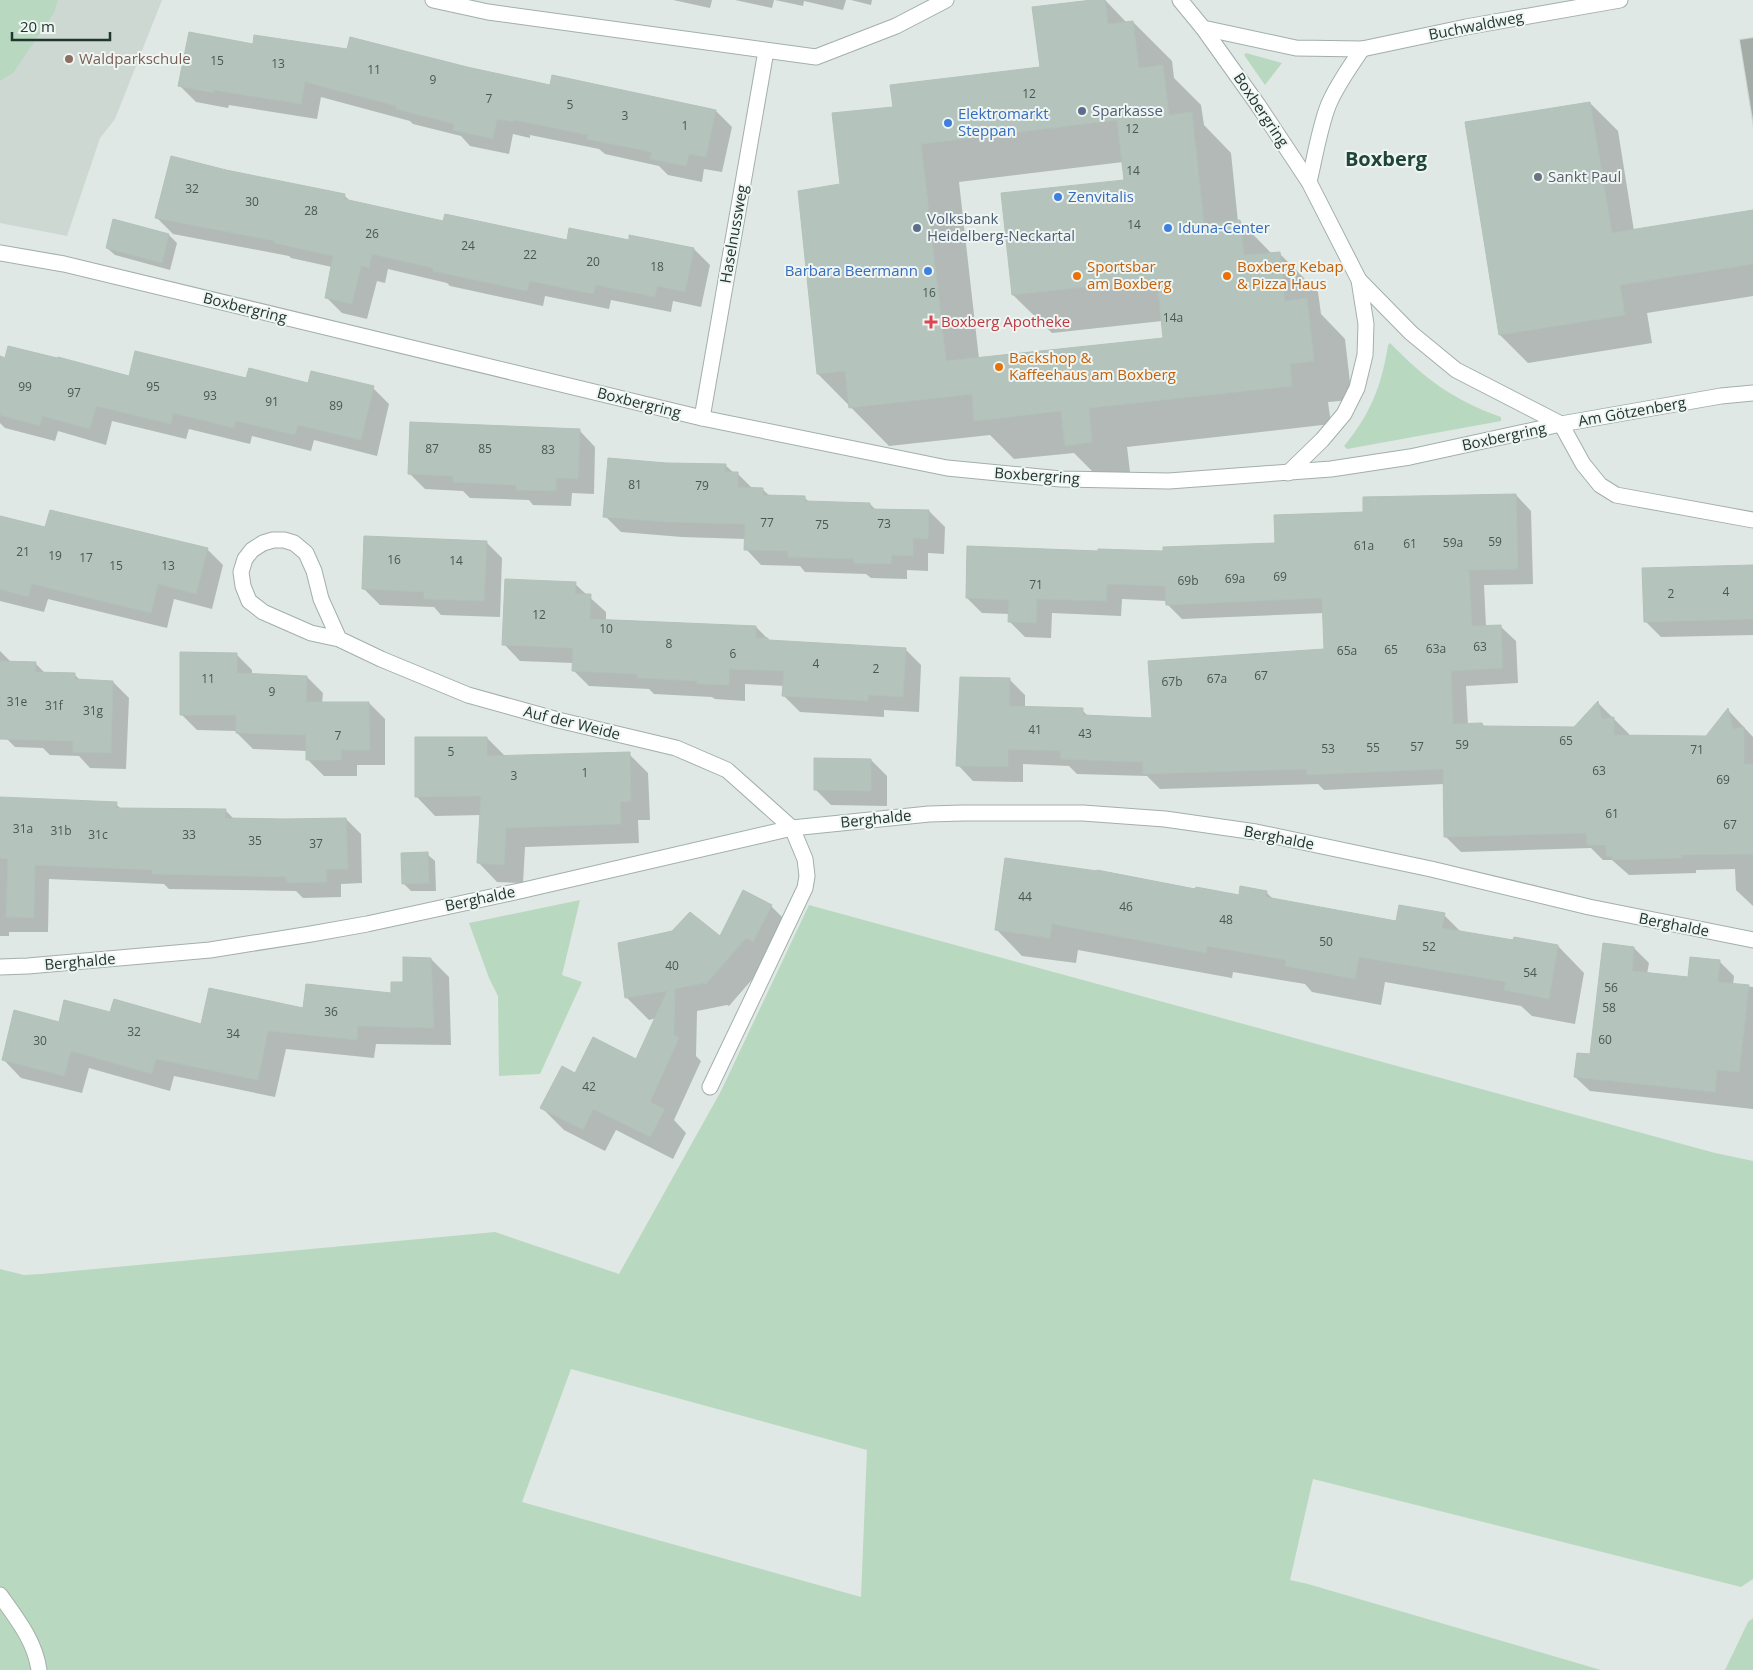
<svg xmlns="http://www.w3.org/2000/svg" width="1753" height="1670" font-family="'Open Sans',sans-serif">
<rect width="100%" height="100%" fill="#dfe8e4"/>
<g fill="#cdd8d2">
<path d="M0,0h162l-47,119 -15,19 -33,98 -67,-13z"/>
<path d="M1753,37v91l-14,-89z"/>
</g>
<g fill="#b9d8c0" fill-rule="evenodd">
<path d="M0,0h58l-4,13 -41,60 -13,8z"/>
<path d="M1246,53l36,10 -17,22 -21,-30z"/>
<path d="M1390,343c35,36 63,57 111,74v4l-154,28 -3,-3c26,-31 38,-61 44,-101z"/>
<path d="M580,900l-18,75 20,7 -42,92 -41,2 -1,-80 -9,-18 -20,-55z"/>
<path d="M809,905l906,248 38,8v418l-12,8 -428,-108 -23,101 18,4 293,86h-1601v-401l24,6 17,-1 454,-42 124,42 102,-183zM571,1369l296,81 -6,147 -339,-95z"/>
<path d="M1753,1618v52h-28l23,-48z"/>
</g>
<g fill="#0003" fill-rule="evenodd">
<path d="M673,0h39l-2,8z"/>
<path d="M735,0h39l-2,8z"/>
<path d="M775,0h71l-3,10 -39,-9 -1,5z"/>
<path d="M851,0h21l-1,5z"/>
<path d="M1102,0h3l22,23 6,-1 39,39 2,17 27,27 3,20 27,28 7,69 2,-1 32,33 7,-1 39,39 3,22 24,25 7,61 -24,2 3,22 -204,23 4,33 -26,4 -31,-31 -60,6 -24,-24 -101,11 -71,-72 24,-189 52,-77 147,-40zM1123,162l3,19 -113,114 39,38 110,-12 2,18 -185,20 -20,-177z"/>
<path d="M1753,38v82l-13,-80z"/>
<path d="M254,46l212,22 85,19 165,24 16,16 -10,45 -18,-3 -2,13 -34,-7 -9,-9 -54,-12 -6,-5 -69,-14v3l-17,-4 -4,20 -39,-8 -9,-10 -48,-12 -3,-3 -89,-24 -4,22 -88,-14 -1,3 -32,-6 -16,-16z"/>
<path d="M1590,103l28,28 16,100 119,-19v84l-106,17 5,30 -124,20 -28,-28z"/>
<path d="M226,171l118,24 7,7 93,21 124,18 62,1v-6l64,13 16,16 -9,42 -28,-6 -2,11 -60,-12 -2,9 -64,-13 -2,10 -93,-20 -3,-3 -59,-14 -3,14 -8,-2 -10,38 -25,-6 -16,-16 6,-30 -41,-9 -2,-2 -116,-22 -16,-16z"/>
<path d="M114,221l55,14 8,8 -7,27 -55,-15 -8,-7z"/>
<path d="M0,371l130,7 117,2 126,8 16,16 -12,52 -63,-16 -3,11 -59,-15 -2,8 -61,-15 -3,10 -74,-18 -6,24 -48,-14 -3,10 -50,-13 -5,-5z"/>
<path d="M579,430l16,17 -1,47 -22,-1 -1,13 -38,-1 -4,-5 -59,-2 -7,-7 -38,-2 -16,-16z"/>
<path d="M666,465h59l9,8 4,1 15,15h9l8,7 35,2 4,4 61,2 6,6 53,1 16,16 -1,27 -16,-1v18l-21,-1v9l-36,-1 -5,-4 -61,-2 -5,-6 -39,-1 -15,-16v-10l-64,-2 -61,-5 -16,-16z"/>
<path d="M1516,495l15,16 2,73 -49,1 2,42 14,-1 16,15 2,42 -52,3 2,39 14,-1 3,3 90,1 23,-25 31,31v3h78l21,-27 25,27v169l-17,-16 -1,-21 -39,1v3l-67,2 -17,-15h-9l-12,-12 -130,4 -16,-16 -1,-52 -120,6 -6,-6 -158,5 -13,-13 -70,-2 -8,-8 -46,-2v18l-50,-1 -15,-16 52,-85 15,15v13l57,2 7,7 64,2 172,-69 -1,-37 -142,6 -15,-15v-3l-45,-2 -1,17 -69,-3 -1,25 -26,-1 -15,-15v-8l-28,-1 -15,-15 133,-46h65l111,-8 88,-31z"/>
<path d="M0,517l46,12 161,20 16,16 -11,44 -38,-10 -7,29 -119,-29 -4,13 -44,-11z"/>
<path d="M486,542l16,16 -2,59 -59,-2 -7,-8 -54,-2 -16,-16z"/>
<path d="M1753,566v69l-92,2 -16,-16z"/>
<path d="M575,584l31,28v9l150,6 14,14 135,8 16,16 -2,47 -35,-2v7l-84,-5 -16,-16v-10l-39,-2v17l-30,-2 -3,-2 -58,-3 -5,-5 -60,-3 -16,-16v-7l-53,-2 -16,-17z"/>
<path d="M0,651l12,12h23l10,10 29,1 7,7 32,1 16,16 -3,71 -36,-1 -11,-12 -29,-1 -7,-7 -28,-1 -11,-11h-4z"/>
<path d="M236,654l16,16v5l55,2 16,16 -1,10h47l16,16v46h-28v11h-33l-16,-16 -1,-9 -54,-2 -16,-16v-2l-40,-1 -16,-16z"/>
<path d="M487,738l19,19 123,-3 19,19 2,47h-12l1,23 -114,4 -2,36 -26,-1 -19,-20 3,-47 -46,1 -19,-20z"/>
<path d="M871,760l16,16v30l-56,-1 -16,-16z"/>
<path d="M0,799l116,5 6,6h103l9,9h112l15,15 1,49 -21,1v13l-38,1 -7,-7 -127,-2 -5,-5 -115,-5 -1,53h-39v4h-9z"/>
<path d="M427,854l8,7 1,30h-25l-8,-8z"/>
<path d="M1196,890l44,6 26,-4 7,7 124,24 47,-8 18,18 52,9 44,4 26,27 -9,51 -43,-8 -11,-10 -136,-24 -4,23 -69,-13 -7,-8 -72,-12 -1,6 -154,-28 -2,13 -54,-7 -26,-27z"/>
<path d="M771,906l22,22 -24,32 -40,46 -2,-1 -30,6 -1,45 5,5 -27,59 12,13 -13,26 -57,-29 -11,21 -41,-21 -22,-22 34,-33 60,-15 20,-42 -7,2 -23,-23z"/>
<path d="M1634,948l15,15 -2,11 42,4 31,-16 14,14 -1,9 20,2v122l-163,-18 -15,-14 16,-21z"/>
<path d="M431,959l18,18 2,68 -75,-1 -2,14 -88,-9 -11,48 -101,-21 -4,15 -81,-23 -7,25 -61,-15 -18,-19 56,-36 52,-10 91,13 190,-32z"/>
</g>
<g fill="#b4c3bc" stroke="#b2c1ba" fill-rule="evenodd">
<path d="M1092,0h13l3,24 25,-3 6,47 24,-3 6,50 23,-3 12,112 36,-4 4,35 36,-3 5,49 22,-3 7,63 -24,3 2,22 -203,22 3,34 -27,4 -4,-35 -87,10 -2,-27 -123,14 -4,-37 -28,3 -19,-183 42,-7 -8,-71 61,-6 -3,-22 150,-18 -8,-60zM1117,120l7,60 -123,13 11,102 145,-16 6,59 -217,23 -25,-217z"/>
<path d="M189,32l64,12 1,-9 93,14 3,-12 117,30 83,18 2,-10 164,35 -10,47 -17,-3 -3,12 -36,-7 2,-7 -65,-13 1,-4 -74,-15v2l-17,-3 -4,20 -40,-9 1,-6 -58,-15v-3l-91,-24 -4,22 -88,-14v3l-35,-7z"/>
<path d="M1590,102l22,131 141,-23v54l-133,21 5,30 -126,20 -34,-213z"/>
<path d="M171,156l55,14 119,24 -1,5 99,22 2,-7 122,26 2,-12 60,12v-5l65,13 -9,44 -28,-6 -2,11 -59,-12 -3,9 -63,-13 -3,10 -94,-20v-3l-61,-14 -3,14 -8,-2 -9,38 -27,-6 8,-42 -59,-13 1,-2 -120,-23z"/>
<path d="M113,219l56,15 -7,29 -56,-15z"/>
<path d="M8,346l49,12 1,-1 71,19 6,-25 111,27 3,-10 59,15 3,-12 63,15 -13,54 -63,-15 -3,10 -59,-14 -2,7 -61,-15 -2,11 -75,-18 -6,23 -48,-13 -2,10 -40,-11v-59l5,2z"/>
<path d="M410,422l170,7 -2,50 -22,-1v13l-40,-1v-5l-63,-3v-6l-45,-2z"/>
<path d="M608,458l58,5 60,1 -1,8h13v15l25,1v7l42,1v5l65,2v6l59,1 -1,29 -15,-1v18l-21,-1 -1,9 -37,-1v-4l-66,-2v-6l-44,-1 1,-26 -79,-2 -63,-5z"/>
<path d="M1516,494l2,75 -49,1 3,56 29,-1 2,43 -52,3 2,53 29,-1 1,3 91,1 24,-26 4,18 12,-2v18l92,1 22,-28 5,21 11,-2v37h9v90l-72,1 1,3 -70,2 1,-3 -7,-1v-11h-19l-1,-12 -142,4 -1,-68 -136,6v-6l-164,5v-12l-83,-3 1,-8 -53,-2v18l-52,-1 4,-89 50,1 -1,28 74,2v7l69,3 -4,-57 176,-12 -2,-51 -156,7 -1,-19 -58,-2 -1,17 -69,-2 -1,24 -28,-1 1,-22 -43,-2 1,-52 131,5v-2l65,2v-4l112,-4 -1,-28 89,-3v-15z"/>
<path d="M50,510l158,38 -12,46 -38,-10 -7,29 -119,-29 -4,13 -28,-8v-73l45,11z"/>
<path d="M364,536l123,5 -3,60 -60,-2v-7l-62,-3z"/>
<path d="M1753,565v54l-109,3 -2,-54z"/>
<path d="M505,579l71,3 -1,12h16l-1,25 166,7v12h12v2l138,8 -3,49 -35,-2v6l-86,-5 2,-25 -55,-2v16l-32,-1v-3l-60,-3v-4l-65,-3 1,-23 -71,-3z"/>
<path d="M180,652l57,1v20l70,3 -1,26h63l1,48h-29v10h-35v-25l-70,-2v-18h-56z"/>
<path d="M0,661l36,1 -1,10 40,1v6l38,2 -2,72 -38,-1v-11l-73,-2z"/>
<path d="M415,737h72v19l143,-4 1,49 -11,1 1,22 -115,4 -2,37 -27,-2 4,-67 -66,1z"/>
<path d="M814,758l57,1v32l-57,-1z"/>
<path d="M0,797l117,5 -1,6 110,1 -1,9 60,1 61,-1 2,51h-22l1,13 -40,1 -1,-6 -134,-3v-4l-117,-5 -1,53 -28,-1 2,-58 -8,-1z"/>
<path d="M428,852l1,31 -27,1 -1,-31z"/>
<path d="M1005,858l92,13v-1l98,19 1,-2 43,8 1,-9 27,5 -1,6 130,24 3,-16 46,8 -3,15 71,12 1,-3 44,8 -9,54 -45,-9 2,-8 -147,-25 -4,22 -70,-13 1,-6 -79,-14 -1,7 -154,-29 -2,14 -55,-8z"/>
<path d="M743,890l29,15 -19,37 -7,-4 -40,46 -2,-1 -29,6 -1,46 5,3 -29,64 15,7 -15,28 -57,-28 -10,21 -43,-22 22,-42 13,7 18,-36 43,22 31,-68 -42,7 -7,-55 54,-12 18,-19 30,24z"/>
<path d="M1603,943l31,4 -2,24 56,6 2,-20 30,3 -2,22 31,3 -10,87 -22,-2 -2,22 -141,-15 3,-24 13,1z"/>
<path d="M403,957l28,1 3,70 -76,-2 -1,14 -89,-9 -10,49 -102,-21 -4,15 -81,-23 -7,25 -62,-16 12,-50 45,12 5,-22 46,12 4,-13 87,25 8,-36 94,20 3,-24 85,9v-11h12z"/>
</g>
<g fill="none" stroke-linecap="round" stroke-linejoin="round">
<defs>
<g id="minor">
<path d="M433,0l55,12 328,45 80,-31 50,-26"/>
<path d="M1180,0l23,28 55,77 51,77 50,98 7,44 -1,31 -8,33 -13,26 -22,26 -34,33"/>
<path d="M1203,28l93,20 66,1 104,-22 154,-27"/>
<path d="M1309,182c6,-25 10,-52 19,-76 8,-20 22,-39 34,-57"/>
<path d="M1359,280l52,53 45,37 105,54 22,40 17,21 16,10 137,25"/>
<path d="M702,418l64,-367"/>
<path d="M339,639l-18,-40 -7,-28 -8,-18 -12,-10 -10,-3h-11l-10,3 -11,7 -7,9 -4,13 2,14 6,15 14,11 48,21 28,6 42,20 87,36 90,25 118,28 51,22 65,58 13,31 2,17 -2,12 -95,199"/>
<path d="M0,967l28,-1 182,-16 101,-16 56,-10 157,-34 268,-62 137,-14 34,-1h120l82,6 91,13 175,37 158,38 164,33"/>
<path d="M0,1595c17,24 35,46 39,75"/>
</g>
<path id="tertiary" d="M0,253l64,11 638,154 245,50 114,11 108,2 162,-12 79,-12 151,-33 160,-28 32,-3"/>
</defs>
<use href="#minor" stroke="#a3afaa" stroke-width="17"/>
<use href="#tertiary" stroke="#a3afaa" stroke-width="17"/>
<use href="#minor" stroke="#fff" stroke-width="15"/>
<use href="#tertiary" stroke="#fff" stroke-width="15"/>
</g>
<circle fill="#8d6e63" stroke="#eff5f2" stroke-width="2" cx="69" cy="59" r="5"/>
<g fill="#5c6f8a" stroke="#eff5f2" stroke-width="2">
<circle cx="1082" cy="111" r="5"/>
<circle cx="917" cy="228" r="5"/>
</g>
<g fill="#3f7fe0" stroke="#eff5f2" stroke-width="2">
<circle cx="948" cy="123" r="5"/>
<circle cx="1058" cy="197" r="5"/>
<circle cx="1168" cy="228" r="5"/>
<circle cx="928" cy="271" r="5"/>
</g>
<circle fill="#6b7280" stroke="#eff5f2" stroke-width="2" cx="1538" cy="177" r="5"/>
<g fill="#e8710a" stroke="#eff5f2" stroke-width="2">
<circle cx="1077" cy="276" r="5"/>
<circle cx="1227" cy="276" r="5"/>
<circle cx="999" cy="367" r="5"/>
</g>
<path fill="#e0444e" stroke="#eff5f2" stroke-width="2" d="M928.5 314.5h5v5h5v5h-5v5h-5v-5h-5v-5h5z"/>
<g text-anchor="middle" stroke-width="4" stroke-linejoin="round" paint-order="stroke">
<g font-size="12" fill="#465953">
<text x="217" y="65">15</text>
<text x="278" y="68">13</text>
<text x="374" y="74">11</text>
<text x="433" y="84">9</text>
<text x="1029" y="98">12</text>
<text x="489" y="103">7</text>
<text x="570" y="109">5</text>
<text x="625" y="120">3</text>
<text x="685" y="130">1</text>
<text x="1132" y="133">12</text>
<text x="1133" y="175">14</text>
<text x="192" y="193">32</text>
<text x="252" y="206">30</text>
<text x="311" y="215">28</text>
<text x="1134" y="229">14</text>
<text x="372" y="238">26</text>
<text x="468" y="250">24</text>
<text x="530" y="259">22</text>
<text x="593" y="266">20</text>
<text x="657" y="271">18</text>
<text x="929" y="297">16</text>
<text x="1173" y="322">14a</text>
<text x="25" y="391">99</text>
<text x="153" y="391">95</text>
<text x="74" y="397">97</text>
<text x="210" y="400">93</text>
<text x="272" y="406">91</text>
<text x="336" y="410">89</text>
<text x="432" y="453">87</text>
<text x="485" y="453">85</text>
<text x="548" y="454">83</text>
<text x="635" y="489">81</text>
<text x="702" y="490">79</text>
<text x="767" y="527">77</text>
<text x="884" y="528">73</text>
<text x="822" y="529">75</text>
<text x="1495" y="546">59</text>
<text x="1453" y="547">59a</text>
<text x="1410" y="548">61</text>
<text x="1364" y="550">61a</text>
<text x="23" y="556">21</text>
<text x="55" y="560">19</text>
<text x="86" y="562">17</text>
<text x="394" y="564">16</text>
<text x="456" y="565">14</text>
<text x="116" y="570">15</text>
<text x="168" y="570">13</text>
<text x="1280" y="581">69</text>
<text x="1235" y="583">69a</text>
<text x="1188" y="585">69b</text>
<text x="1036" y="589">71</text>
<text x="1726" y="596">4</text>
<text x="1671" y="598">2</text>
<text x="539" y="619">12</text>
<text x="606" y="633">10</text>
<text x="669" y="648">8</text>
<text x="1480" y="651">63</text>
<text x="1436" y="653">63a</text>
<text x="1391" y="654">65</text>
<text x="1347" y="655">65a</text>
<text x="733" y="658">6</text>
<text x="816" y="668">4</text>
<text x="876" y="673">2</text>
<text x="1261" y="680">67</text>
<text x="208" y="683">11</text>
<text x="1217" y="683">67a</text>
<text x="1172" y="686">67b</text>
<text x="272" y="696">9</text>
<text x="17" y="706">31e</text>
<text x="54" y="710">31f</text>
<text x="93" y="715">31g</text>
<text x="1035" y="734">41</text>
<text x="1085" y="738">43</text>
<text x="338" y="740">7</text>
<text x="1566" y="745">65</text>
<text x="1462" y="749">59</text>
<text x="1417" y="751">57</text>
<text x="1373" y="752">55</text>
<text x="1328" y="753">53</text>
<text x="1697" y="754">71</text>
<text x="451" y="756">5</text>
<text x="1599" y="775">63</text>
<text x="585" y="777">1</text>
<text x="514" y="780">3</text>
<text x="1723" y="784">69</text>
<text x="1612" y="818">61</text>
<text x="1730" y="829">67</text>
<text x="23" y="833">31a</text>
<text x="61" y="835">31b</text>
<text x="98" y="839">31c</text>
<text x="189" y="839">33</text>
<text x="255" y="845">35</text>
<text x="316" y="848">37</text>
<text x="1025" y="901">44</text>
<text x="1126" y="911">46</text>
<text x="1226" y="924">48</text>
<text x="1326" y="946">50</text>
<text x="1429" y="951">52</text>
<text x="672" y="970">40</text>
<text x="1530" y="977">54</text>
<text x="1611" y="992">56</text>
<text x="1609" y="1012">58</text>
<text x="331" y="1016">36</text>
<text x="134" y="1036">32</text>
<text x="233" y="1038">34</text>
<text x="1605" y="1044">60</text>
<text x="40" y="1045">30</text>
<text x="589" y="1091">42</text>
</g>
<g font-size="15" fill="#223630" stroke="#eff5f2">
<text transform="translate(1476 26) rotate(-11)" y="5">Buchwaldweg</text>
<text transform="translate(1261 110) rotate(56)" y="5">Boxbergring</text>
<text transform="translate(734 234) rotate(-80)" y="5">Haselnussweg</text>
<text transform="translate(245 308) rotate(14)" y="5">Boxbergring</text>
<text transform="translate(639 403) rotate(14)" y="5">Boxbergring</text>
<text transform="translate(1632 412) rotate(-10)" y="5">Am Götzenberg</text>
<text transform="translate(1504 437) rotate(-12)" y="5">Boxbergring</text>
<text transform="translate(1037 476) rotate(4)" y="5">Boxbergring</text>
<text transform="translate(572 723) rotate(14)" y="5">Auf der Weide</text>
<text transform="translate(876 819) rotate(-6)" y="5">Berghalde</text>
<text transform="translate(1279 838) rotate(11)" y="5">Berghalde</text>
<text transform="translate(480 899) rotate(-12)" y="5">Berghalde</text>
<text transform="translate(1674 925) rotate(11)" y="5">Berghalde</text>
<text transform="translate(80 962) rotate(-5)" y="5">Berghalde</text>
</g>
<g font-size="15" fill="#785e54" stroke="#eff5f2" text-anchor="start">
<text x="79" y="64">Waldparkschule</text>
</g>
<g font-size="15" fill="#4e5e75" stroke="#eff5f2" text-anchor="start">
<text x="1092" y="116">Sparkasse</text>
<text x="927" y="224">Volksbank<tspan x="927" dy="17">Heidelberg-Neckartal</tspan></text>
</g>
<g font-size="15" fill="#366cbe" stroke="#eff5f2" text-anchor="start">
<text x="958" y="119">Elektromarkt<tspan x="958" dy="17">Steppan</tspan></text>
<text x="1068" y="202">Zenvitalis</text>
<text x="1178" y="233">Iduna-Center</text>
<text x="918" y="276" text-anchor="end">Barbara Beermann</text>
</g>
<g font-size="15" fill="#5b616d" stroke="#eff5f2" text-anchor="start">
<text x="1548" y="182">Sankt Paul</text>
</g>
<g font-size="15" fill="#c56008" stroke="#eff5f2" text-anchor="start">
<text x="1087" y="272">Sportsbar<tspan x="1087" dy="17">am Boxberg</tspan></text>
<text x="1237" y="272">Boxberg Kebap<tspan x="1237" dy="17">&amp; Pizza Haus</tspan></text>
<text x="1009" y="363">Backshop &amp;<tspan x="1009" dy="17">Kaffeehaus am Boxberg</tspan></text>
</g>
<g font-size="15" fill="#be3a42" stroke="#eff5f2" text-anchor="start">
<text x="941" y="327">Boxberg Apotheke</text>
</g>
<g font-size="20" font-weight="bold" fill="#20463b" stroke="#eff5f2">
<text x="1386" y="166">Boxberg</text>
</g>
</g>
<path d="M12 32v8h98v-8" fill="none" stroke="#223630" stroke-width="2.5"/>
<text x="20" y="32" font-size="15" fill="#223630" stroke="#eff5f2" stroke-width="4" paint-order="stroke">20 m</text>
</svg>
